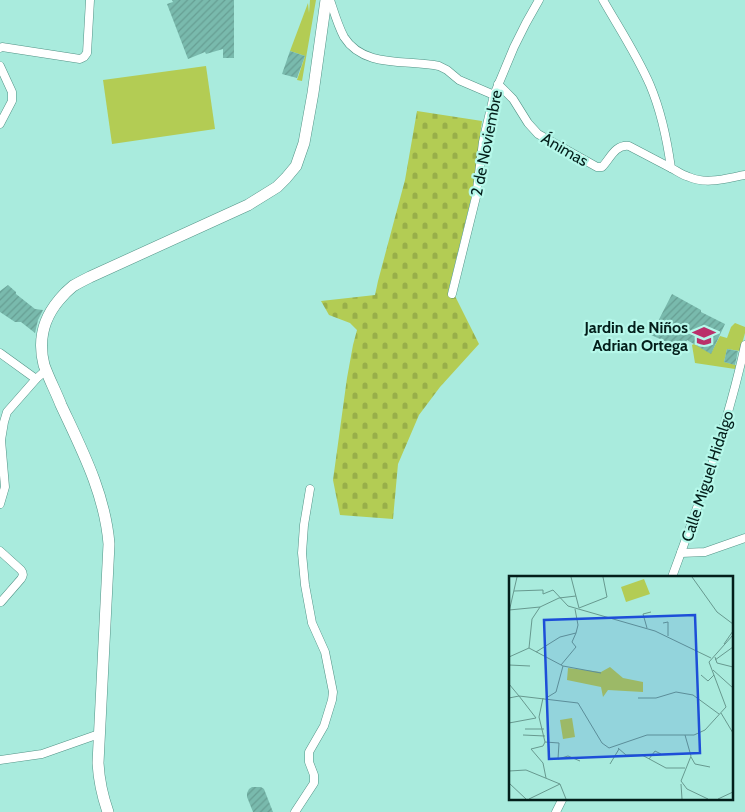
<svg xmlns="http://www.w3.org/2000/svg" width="745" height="812" font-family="Cabin,sans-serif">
<defs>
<pattern id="cemetery-stones" width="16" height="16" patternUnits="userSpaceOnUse" patternTransform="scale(1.25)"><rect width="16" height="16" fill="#b3cc54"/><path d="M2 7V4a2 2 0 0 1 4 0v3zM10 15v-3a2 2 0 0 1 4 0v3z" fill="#98af49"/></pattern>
<pattern id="building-hatch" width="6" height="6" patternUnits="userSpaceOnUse" patternTransform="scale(1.25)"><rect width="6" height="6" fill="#79baad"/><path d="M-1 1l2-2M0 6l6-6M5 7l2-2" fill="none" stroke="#679f94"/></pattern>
</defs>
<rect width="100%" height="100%" fill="#a9ebdd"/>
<path fill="url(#cemetery-stones)" d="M417,111l65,10 -10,74 -24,97 7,4 24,48 -39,43 -21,28 -21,49 -5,55 -53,-4 -7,-35 14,-102 6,-33 4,-15 -7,-7 -21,-8 -8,-14 54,-6 3,-14 27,-101z"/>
<g fill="#b3cc54">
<path d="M310,0h6l-14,81 -5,-1 8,-24 -15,-5 18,-48 1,10z"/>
<path d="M206,66l9,63 -103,15 -9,-64z"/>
<path d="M735,323l10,4v6l-5,18 -13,-2 -3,13 12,3 -1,4 -40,-6 -3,-18 2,-1 17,9 9,-17 7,2 4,-11z"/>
</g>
<g fill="url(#building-hatch)">
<path d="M172,0h62v58h-11v-9l-17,5 -1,-2 -17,7 -21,-55 6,-2z"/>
<path d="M290,51l15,5 -8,22 -15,-4z"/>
<path d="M8,285l8,7v2l19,15 8,1 -5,10 -3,13 -14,-11h-6l-15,-10v-21z"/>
<path d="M672,294l29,16v2l24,12 -14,30 -24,-14 -4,9 -2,-1 -3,6 -14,-6 3,-6 -16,-7z"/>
<path d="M727,349l11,2 -3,14 -11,-3z"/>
<path d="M252,787h9l3,2 9,23h-20l-6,-15v-4l2,-4z"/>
</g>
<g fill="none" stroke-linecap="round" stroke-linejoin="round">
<defs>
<g id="minor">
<path d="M330,0c4,12 8,26 14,37 20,32 64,22 95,29l8,4 12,10 35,15"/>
<path d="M603,0c16,28 34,55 47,85 11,26 17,54 21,83 6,3 11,7 18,9 18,8 38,1 56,-2"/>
<path d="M0,48l2,-1 78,12 4,-2 3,-4 3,-53"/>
<path d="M0,66l12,26v9l-12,23"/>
<path d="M498,84l15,15 15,24 10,11 59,33h5c8,-8 13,-23 27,-21l42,22"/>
<path d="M452,294l24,-97 7,-55 11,-47 20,-48 12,-24 13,-23"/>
<path d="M0,353l36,26"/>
<path d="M0,504l5,-17 -4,-47 3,-18 3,-10 29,-33 10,-9"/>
<path d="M0,551l21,19c3,4 2,6 0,9l-20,23"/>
<path d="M681,553l24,-1 40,-14"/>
<path d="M672,577c28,-76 56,-153 73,-232"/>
<path d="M0,760l42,-6 57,-20"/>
<path d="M295,812l19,-29v-8l-5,-13v-10l15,-26 8,-26 1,-8 -8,-40 -13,-29 -7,-38 -3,-32 2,-28 6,-36"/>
<path d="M556,812l7,-14"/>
</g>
<path id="secondary" d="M108,812c-6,-17 -9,-32 -10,-49l11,-219c-4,-50 -27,-94 -48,-139 -5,-13 -12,-26 -17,-40 -6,-24 -1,-46 15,-65 4,-5 9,-10 14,-14 5,-3 11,-6 17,-9l158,-72 29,-18 9,-9 10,-12 8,-23 9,-50 13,-93"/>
</defs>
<use href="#minor" stroke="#529386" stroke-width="9"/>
<use href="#secondary" stroke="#529386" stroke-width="12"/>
<use href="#minor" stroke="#fff" stroke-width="8"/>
<use href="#secondary" stroke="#fff" stroke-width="11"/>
</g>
<defs>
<symbol id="school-bare" viewBox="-9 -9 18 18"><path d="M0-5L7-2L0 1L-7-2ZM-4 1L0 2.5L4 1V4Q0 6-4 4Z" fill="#ba306a" stroke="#b6f8ea" stroke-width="2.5" paint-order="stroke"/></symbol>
</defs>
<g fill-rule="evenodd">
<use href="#school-bare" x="688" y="320" width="32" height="32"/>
</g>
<g text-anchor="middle" stroke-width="4.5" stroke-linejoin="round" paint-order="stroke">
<g font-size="16" fill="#031e1a" stroke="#b6f8ea">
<text transform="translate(486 143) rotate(-79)" y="6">2 de Noviembre</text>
<text transform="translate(565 149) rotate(30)" y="6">Ánimas</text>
<text transform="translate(707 476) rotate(-72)" y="6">Calle Miguel Hidalgo</text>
</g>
<g font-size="16" font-weight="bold" fill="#031e1a" stroke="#b6f8ea" text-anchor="end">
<text x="688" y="333">Jardin de Niños<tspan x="688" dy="18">Adrian Ortega</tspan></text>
</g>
</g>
<g transform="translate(509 576)">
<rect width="224" height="224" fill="#a9ebdd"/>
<path d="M101,91l13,11 20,4v10l-35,-2 -5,7 -2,-10 -34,-7 1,-12 33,4z" fill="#b3cc54"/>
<path d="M135,3l6,15 -24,8 -5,-15zM63,142l3,19 -12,2 -3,-19z" fill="#b3cc54"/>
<path fill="none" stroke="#67998f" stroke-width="1" d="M62,1l8,31M183,1l25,35 16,12M5,15l29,-1v4l10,-4 15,16 87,25 56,27M70,32l28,-11 -4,-20M0,34l31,-3M0,36l8,-35M154,47l5,-1v14M138,52l-4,-14 8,-2M215,68l9,-13M20,72l3,-29 8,-12 19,-9 17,-2M20,72l34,18 38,7M27,76l24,-15 16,-4 2,-8 -3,-16M0,81l20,-9M206,81l2,6 16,4M206,84l18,-13M0,89l21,1M52,89l15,-18 -4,-5 4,-9M204,94l20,18M192,99l7,6 6,-6M0,108l10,12 59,7 24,40 7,5 38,-13h47l11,-5 21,-23 -17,-45 24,-27M0,122l10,-2 17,22M34,122l-4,19 6,25 -2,4 -12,3 12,14 3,15M37,122l10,-6 7,-26M129,122h18l20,-6 17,3 26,19M212,137l12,20M0,147l27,-5M16,153h19M14,159l22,1M176,159l6,21 -10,25 6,8 21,10M36,166l14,1 -1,16 10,-3 12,5M109,172l8,7h16l24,13h19M182,181l4,7 15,3M140,183l6,-8 6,3M101,188l9,-15M0,195l17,-1 34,14M0,207l17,16M51,208l6,15M172,208l1,15M20,223l31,-15M209,223l15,-7"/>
<path fill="#1d4ed8" fill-opacity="0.15" stroke="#1d4ed8" stroke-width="2.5" d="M186,39l5,138 -151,6 -5,-139z"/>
<rect width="224" height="224" fill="none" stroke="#031e1a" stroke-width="2.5"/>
</g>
</svg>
